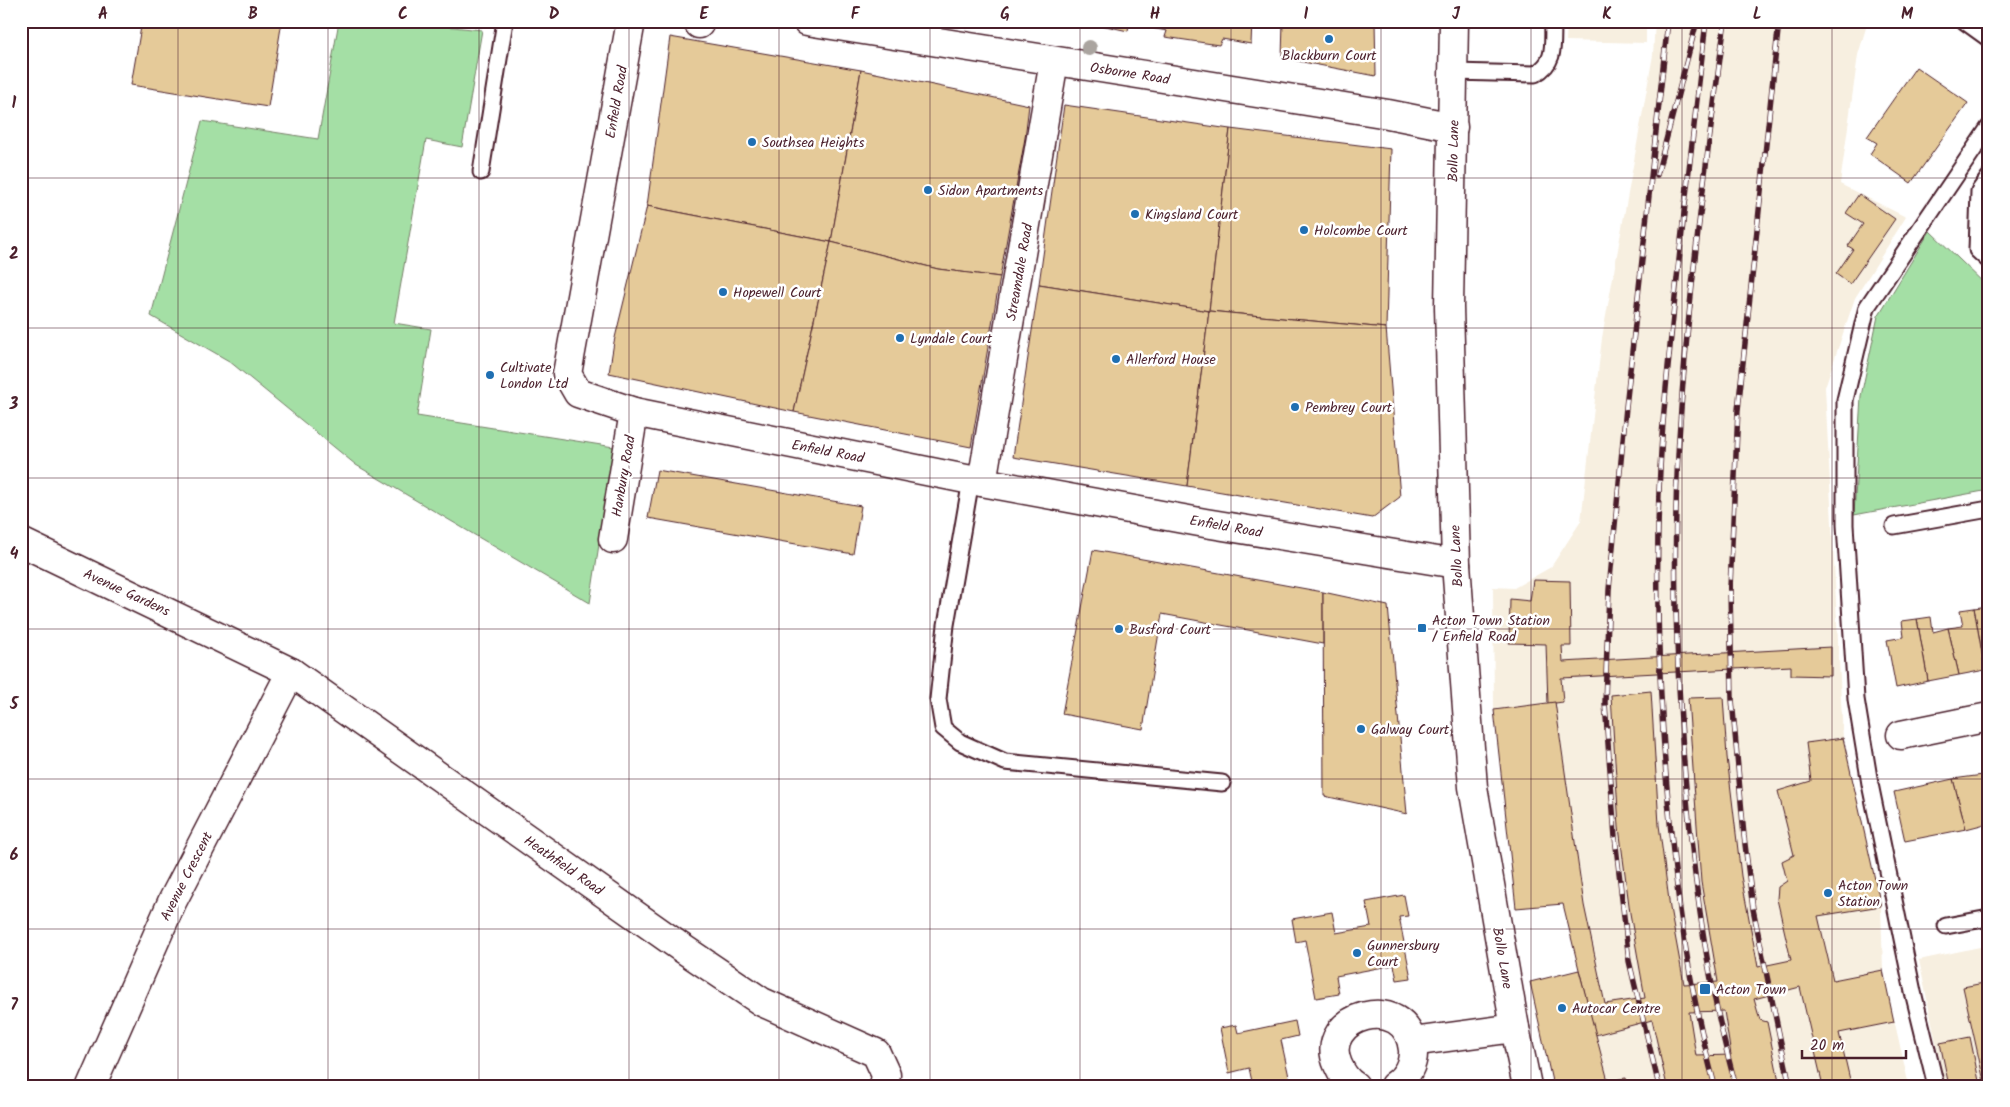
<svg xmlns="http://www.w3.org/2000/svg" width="2010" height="1107" font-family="Kalam,sans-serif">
<rect width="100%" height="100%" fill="#fff"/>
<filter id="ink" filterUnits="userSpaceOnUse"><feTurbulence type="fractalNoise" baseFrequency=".02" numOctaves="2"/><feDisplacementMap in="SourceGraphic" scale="10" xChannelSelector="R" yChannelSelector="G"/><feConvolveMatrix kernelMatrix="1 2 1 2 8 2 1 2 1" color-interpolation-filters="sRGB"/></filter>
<g filter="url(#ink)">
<g fill="#f7efe0">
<path d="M1567,21h79v22l-80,-2z"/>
<path d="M1655,21h213l-10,34 -18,129 66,33 -51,81 -30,89 18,351 38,168 2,64 26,116h-281l-2,-8 -18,3 -45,-177 -47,4 -22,-198 -1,-123 21,1 37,-21 30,-46 21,-183 51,-283z"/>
<path d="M1989,945v141h-44l-26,-126z"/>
</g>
<g fill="#a4dfa5" stroke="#777f68">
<path d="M339,21h55l88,9 -20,117 -36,-7 -32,183 37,6 -14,87 197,31 -24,156 -234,-138 -127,-104 -78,-45 51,-195 116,18z"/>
<path d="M1930,231l59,57v202l-135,25 7,-119 17,-80z"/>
</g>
<g fill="#e5ca99" stroke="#4a1f2b" fill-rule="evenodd">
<path d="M142,21h140l-14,86 -137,-22z"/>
<path d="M1078,21h24l-1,4z"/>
<path d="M1102,21h150l-1,23 -29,-5 -3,6 -54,-8 2,-6 -38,-7 -1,7 -27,-6z"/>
<path d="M1283,21h92l1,55 -94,-18z"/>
<path d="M670,37l191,33 -30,172 -184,-36z"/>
<path d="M1916,67l52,36 -57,80 -41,-29 7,-11 -10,-6z"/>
<path d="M861,70l168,35 -4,33 -25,139 -62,-8 -107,-27z"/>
<path d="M1064,105l166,24 -21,182 -170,-27z"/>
<path d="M1230,129l161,20 -5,179 -177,-17z"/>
<path d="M1859,194l36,25 -45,65 -14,-10 17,-25 -5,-3 15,-22 -17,-11z"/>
<path d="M647,206l184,36 -37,170 -185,-39 5,-31z"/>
<path d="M831,242l107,27 62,8 -29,170 -177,-35z"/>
<path d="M1039,284l170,27 -22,175 -174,-29z"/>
<path d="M1209,311l177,17 14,169 -28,21 -185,-32z"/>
<path d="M657,470l204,36 -8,48 -205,-36z"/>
<path d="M1093,550l230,42v52l-161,-30 -19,115 -81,-15z"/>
<path d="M1533,580l37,1 1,65h-9l1,16 268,-15v29l-40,-1v-9l-230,12 2,24 -15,2 -2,-60 -37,-1 1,-44 20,2z"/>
<path d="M1323,592l65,14 19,208 -83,-18z"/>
<path d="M1988,606l1,63 -4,1 -11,-62z"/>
<path d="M1974,608l11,62 -26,5 -11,-47 15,-2 -3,-16z"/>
<path d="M1931,617l2,15 15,-4 11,47 -31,6 -11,-62z"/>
<path d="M1917,619l11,62 -32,7 -9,-48 17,-3 -2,-16z"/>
<path d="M1651,691l8,134 11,83 14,76 34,-2 -17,-100 -13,-184 35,-1 4,60 14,119 17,91 33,-7 -14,-61 1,-12 9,-6 -5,-20 12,-6 -16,-64 33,-10 -5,-38 37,-5 38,168 -63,10 15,64 50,-10 11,52 -55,11 12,51 -28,2 -23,-99 -46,12 6,21 7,2 13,64h-113l-15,-66 -57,15 -32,-131 -47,4 -22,-198 61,-8 29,203 21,99 40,-6 -15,-85 -11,-86 -8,-132zM1724,1011l7,44 -35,1 -7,-44z"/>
<path d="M1989,774v29l-6,-28z"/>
<path d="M1983,775l6,28v20l-23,6 -13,-50z"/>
<path d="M1953,779l13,50 -61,12 -11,-49z"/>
<path d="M1404,895l4,21 -9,1 12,61 -14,2 -3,-15 -58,11 3,18 -23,4 -11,-58 -9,2 -4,-23 40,-7 4,21 35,-6 -5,-25z"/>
<path d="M1579,970l29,111 18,-3 2,8h-75l-23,-104z"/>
<path d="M1989,982v104h-4l-22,-99z"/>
<path d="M1295,1021l3,15 -17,4 10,46h-38l-4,-18 -20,5 -9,-45 16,-3 2,8z"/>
<path d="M1970,1037l10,49h-31l-9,-43z"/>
</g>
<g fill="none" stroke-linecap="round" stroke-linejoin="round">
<defs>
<g id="lane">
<path d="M1964,21l25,18"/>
<path d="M1454,72l81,2c22,-12 17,-30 18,-53"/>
<path d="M481,172l24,-151"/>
<path d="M1989,177l-10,14 -2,59 12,11"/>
<path d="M971,480l-25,145 -8,74 5,29 17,14 45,20 217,21"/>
<path d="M1894,526l95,-17"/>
<path d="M1946,926l43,-8"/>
<path d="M1936,1086l-23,-94 -43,-208 -14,-85 -11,-174v-125l22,-93 122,-180"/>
</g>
<g id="street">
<path d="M631,21l-64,353 11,19 56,19 337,68 234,43 251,41"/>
<path d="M807,21l581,93 65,13"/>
<path d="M699,24v-3"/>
<path d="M982,482l72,-421"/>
<path d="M613,539l21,-127"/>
<path d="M21,542l270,130 388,274 83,56 114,51 10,22 -2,11"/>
<path d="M1901,735l88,-18"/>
<path d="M1412,1042l103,-14"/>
<path d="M91,1086l81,-184 119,-230"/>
<path d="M1355,1086c-9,-5 -13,-12 -17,-21 -22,-49 69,-76 75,-15 1,14 -7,28 -19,36"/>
</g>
<path id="secondary" d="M1454,21l-5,286 7,257 17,223 42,241 12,58"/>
</defs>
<use href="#lane" stroke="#4a1f2b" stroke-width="19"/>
<use href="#street" stroke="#4a1f2b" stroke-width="31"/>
<use href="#secondary" stroke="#4a1f2b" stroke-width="31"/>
<use href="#lane" stroke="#fff" stroke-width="15"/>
<use href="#street" stroke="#fff" stroke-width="28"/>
<use href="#secondary" stroke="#fff" stroke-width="28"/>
<defs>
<g id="rail">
<path d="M1706,21c-15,134 -32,268 -43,402 -9,113 -6,226 2,339 8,108 21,218 50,324"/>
<path d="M1725,21c-18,134 -36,268 -45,402 -9,125 -4,252 7,376 9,97 22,193 49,287"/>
<path d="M1779,21l-41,389 -8,178 2,111 12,137 9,73 37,177"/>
<path d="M1657,175l40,-154"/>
<path d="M1659,1086l-30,-125 -14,-124 -10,-134 4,-113 17,-183 42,-386"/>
</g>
</defs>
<use href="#rail" stroke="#4a1f2b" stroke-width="5.5"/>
<use href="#rail" stroke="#fff" stroke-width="4" stroke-dasharray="11" stroke-linecap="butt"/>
</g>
<circle fill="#aaa49f" cx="1089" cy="48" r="8"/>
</g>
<path fill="none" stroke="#4a1f2b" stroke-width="1" stroke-opacity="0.55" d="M178,21v1065M328,21v1065M479,21v1065M629,21v1065M779,21v1065M930,21v1065M1080,21v1065M1231,21v1065M1381,21v1065M1531,21v1065M1682,21v1065M1832,21v1065M21,178h1968M21,328h1968M21,478h1968M21,629h1968M21,779h1968M21,929h1968"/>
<g fill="#1f6fb2" stroke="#fff" stroke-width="2">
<circle cx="1329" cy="39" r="5"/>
<circle cx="752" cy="142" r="5"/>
<circle cx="928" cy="190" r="5"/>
<circle cx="1135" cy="214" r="5"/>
<circle cx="1304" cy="230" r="5"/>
<circle cx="723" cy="292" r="5"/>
<circle cx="900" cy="338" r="5"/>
<circle cx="1116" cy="359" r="5"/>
<circle cx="490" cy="375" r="5"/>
<circle cx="1295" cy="407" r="5"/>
<rect x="1417" y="623" width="10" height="10" rx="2.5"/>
<circle cx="1119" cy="629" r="5"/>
<circle cx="1361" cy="729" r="5"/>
<circle cx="1828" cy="893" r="5"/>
<circle cx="1357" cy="953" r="5"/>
<rect x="1699" y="983" width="12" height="12" rx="2.5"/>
<circle cx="1562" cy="1008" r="5"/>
</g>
<g text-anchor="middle" stroke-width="5" stroke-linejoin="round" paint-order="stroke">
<g font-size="14" fill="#4a1f2b" stroke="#fff" text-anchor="start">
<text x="1329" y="60" text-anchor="middle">Blackburn Court</text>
<text x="762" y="147">Southsea Heights</text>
<text x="938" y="195">Sidon Apartments</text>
<text x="1145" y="219">Kingsland Court</text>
<text x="1314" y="235">Holcombe Court</text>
<text x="733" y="297">Hopewell Court</text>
<text x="910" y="343">Lyndale Court</text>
<text x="1126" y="364">Allerford House</text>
<text x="500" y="372">Cultivate<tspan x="500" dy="16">London Ltd</tspan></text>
<text x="1305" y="412">Pembrey Court</text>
<text x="1432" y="625">Acton Town Station<tspan x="1432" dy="16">/ Enfield Road</tspan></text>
<text x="1129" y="634">Busford Court</text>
<text x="1371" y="734">Galway Court</text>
<text x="1838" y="890">Acton Town<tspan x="1838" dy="16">Station</tspan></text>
<text x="1367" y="950">Gunnersbury<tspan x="1367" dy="16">Court</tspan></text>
<text x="1716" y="994">Acton Town</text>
<text x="1572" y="1013">Autocar Centre</text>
</g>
<g font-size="14" fill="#4a1f2b" stroke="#fff">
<text transform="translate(1130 73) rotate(9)" y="5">Osborne Road</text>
<text transform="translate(616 102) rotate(-80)" y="5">Enfield Road</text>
<text transform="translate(1453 151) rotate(-89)" y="5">Bollo Lane</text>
<text transform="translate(1019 272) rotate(-80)" y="5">Streamdale Road</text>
<text transform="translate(828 451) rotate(11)" y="5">Enfield Road</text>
<text transform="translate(623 476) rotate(-80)" y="5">Hanbury Road</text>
<text transform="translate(1226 526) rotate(10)" y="5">Enfield Road</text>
<text transform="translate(1456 556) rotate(-93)" y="5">Bollo Lane</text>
<text transform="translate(127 592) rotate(25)" y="5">Avenue Gardens</text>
<text transform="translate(564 865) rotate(35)" y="5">Heathfield Road</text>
<text transform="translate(186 876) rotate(-63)" y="5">Avenue Crescent</text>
<text transform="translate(1503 958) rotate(80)" y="5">Bollo Lane</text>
</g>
</g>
<rect width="2010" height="1107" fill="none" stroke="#fff" stroke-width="55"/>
<path d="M1802 1050v8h104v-8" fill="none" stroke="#4a1f2b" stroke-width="2.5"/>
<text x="1810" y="1050" font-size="15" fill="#4a1f2b" stroke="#ffffff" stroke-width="4" paint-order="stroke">20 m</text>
<rect x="28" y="28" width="1954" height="1052" fill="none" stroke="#4a1f2b" stroke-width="2"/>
<g font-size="16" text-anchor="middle" font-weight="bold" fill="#4a1f2b">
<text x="103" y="19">A</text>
<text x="253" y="19">B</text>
<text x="403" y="19">C</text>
<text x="554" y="19">D</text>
<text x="704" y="19">E</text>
<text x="855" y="19">F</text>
<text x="1005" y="19">G</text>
<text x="1155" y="19">H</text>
<text x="1306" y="19">I</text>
<text x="1456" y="19">J</text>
<text x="1607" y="19">K</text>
<text x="1757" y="19">L</text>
<text x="1907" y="19">M</text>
<text x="14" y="108">1</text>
<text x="14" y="259">2</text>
<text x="14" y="409">3</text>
<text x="14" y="559">4</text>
<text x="14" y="709">5</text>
<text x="14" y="860">6</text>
<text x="14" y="1010">7</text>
</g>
</svg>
